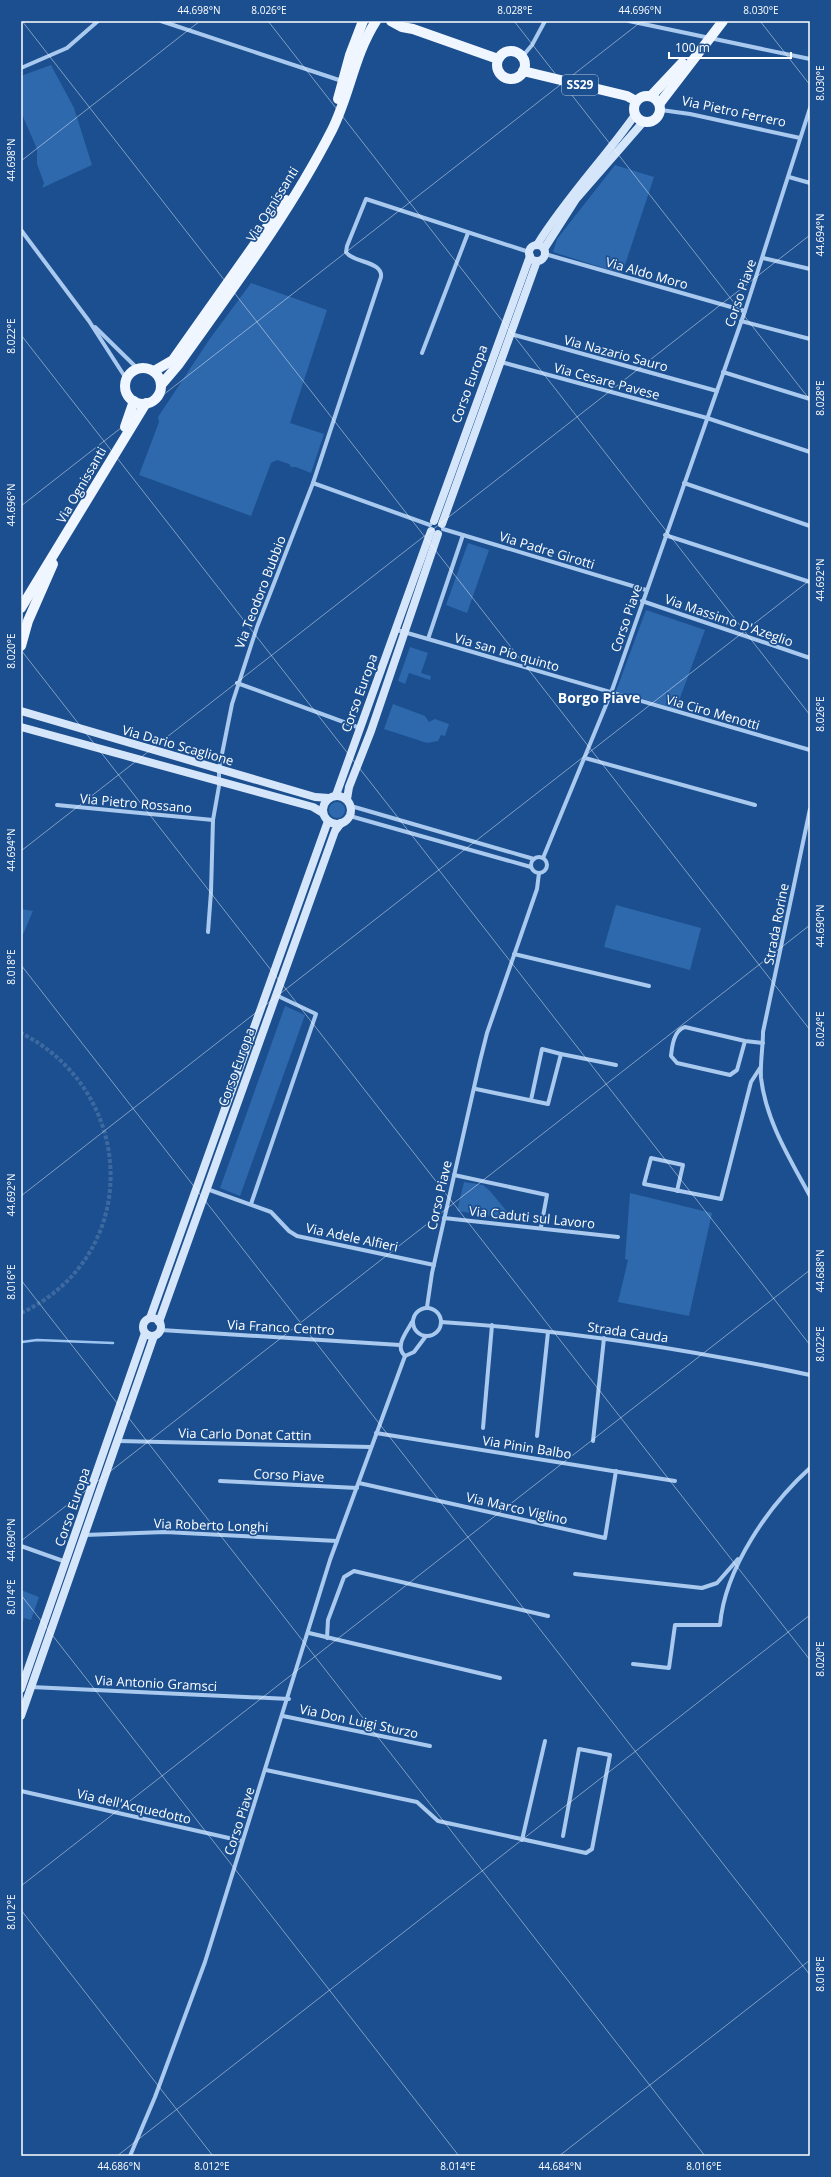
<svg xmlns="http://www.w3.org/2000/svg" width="831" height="2177" font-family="'Open Sans',sans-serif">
<rect width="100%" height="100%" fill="#1b4f8f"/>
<g fill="#2e69ad">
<path d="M51,65l23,43 18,57 -50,23 2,-5 -7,-19v-15l-16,-37v-36z"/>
<path d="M615,165l39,12 -32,97 -69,-22 4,-13z"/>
<path d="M251,283l76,27 -37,113 34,11 -13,39 -15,-6h-5l-2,-3 -12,-4 -6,3 -20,53 -112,-41 20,-53 -1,-5 51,-77z"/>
<path d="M468,543l21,7 -22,63 -21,-8z"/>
<path d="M646,610l59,20 -29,79 -60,-18z"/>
<path d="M410,647l18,6 -7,20 10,3 -1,4 -21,-7 -4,11 -7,-3z"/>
<path d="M393,704l32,12 4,6 6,-3 14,5 -4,12 -4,-1 -3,6 -11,2 -43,-14z"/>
<circle cx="337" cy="810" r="8"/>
<path d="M616,905l85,23 -11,42 -86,-23z"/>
<path d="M21,909l12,2 -12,28z"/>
<path d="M285,1006l20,9 -65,181 -20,-8z"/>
<path d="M464,1182l19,3 7,6 23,28 -56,-8z"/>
<path d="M630,1193l82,20 -23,103 -71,-14 10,-42 -3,-1z"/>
<path d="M21,1590l18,7 -8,23 -7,-2 -3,10z"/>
</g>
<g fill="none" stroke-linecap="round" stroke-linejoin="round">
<path stroke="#9cc4f0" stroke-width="2.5" d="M22,1342l15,-2 76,3"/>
<path stroke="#3d69a0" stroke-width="4" stroke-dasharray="4 2" stroke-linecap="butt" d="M21,1313c122,-57 117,-221 0,-280"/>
<g stroke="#a9c9ee" stroke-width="4">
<path d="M161,21l181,60"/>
<path d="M629,21l181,38"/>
<path d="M522,57l10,-12 13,-24"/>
<path d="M21,68l46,-20 31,-27"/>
<path d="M661,110l29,4 110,24"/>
<path d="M789,177l21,6"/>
<path d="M21,230l68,91 38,59"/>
<path d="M545,254l200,57"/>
<path d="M763,258l47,11"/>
<path d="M741,321l69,18"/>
<path d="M95,327l43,42"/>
<path d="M511,334l206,57"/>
<path d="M422,353l46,-120"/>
<path d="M501,362l206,56 103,34"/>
<path d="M723,372l87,27"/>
<path d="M313,483l117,42"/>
<path d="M684,483l126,43"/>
<path d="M443,529l203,61"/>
<path d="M665,535l145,47"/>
<path d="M642,601l168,57"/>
<path d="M397,630l413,120"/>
<path d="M428,639l35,-104"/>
<path d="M237,683l123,45"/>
<path d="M585,758l170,47"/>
<path d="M57,805l156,15"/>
<path d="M351,806l183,53"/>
<path d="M810,809l-47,223c0,15 -3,31 -2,46 5,43 29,81 49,118"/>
<path d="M350,816l181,51"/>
<circle cx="539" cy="865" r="8"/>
<path d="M543,858l68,-165 134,-382 65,-203"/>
<path d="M208,932l3,-40 2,-72 6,-34v-17l13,-65 25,-77 56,-144 68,-206c2,-16 -28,-14 -35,-25l1,-6 19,-47 163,53"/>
<path d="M514,954l135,32"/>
<path d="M745,1041l-8,29 -7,5 -53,-12 -6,-7c1,-10 3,-26 14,-29l60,14 18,2"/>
<path d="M561,1054l55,11"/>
<path d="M474,1088l2,1 72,15 13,-50 -19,-5 -11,51"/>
<path d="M454,1175l93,20 -6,32"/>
<path d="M207,1189l64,23 18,19 8,5 137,29"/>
<path d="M677,1191l6,-26 -32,-7 -7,26 77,15 30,-117 9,-14"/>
<path d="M251,1204l65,-190 -36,-17"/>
<path d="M444,1218l174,19"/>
<path d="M427,1307l5,-34 48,-212 7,-28 50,-144 2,-16"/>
<circle cx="427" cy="1322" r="14"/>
<path d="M441,1322c124,8 247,27 369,53"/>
<path d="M161,1330l239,15"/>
<path d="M405,1356c-11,-10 2,-24 7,-34"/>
<path d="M405,1356l9,-4 12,-16"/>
<path d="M483,1428l9,-103"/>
<path d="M376,1433l299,48"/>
<path d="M537,1436l11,-104"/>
<path d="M119,1441l252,6"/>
<path d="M593,1441l11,-103"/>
<path d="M220,1481l137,7"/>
<path d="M359,1483l246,55 11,-67"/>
<path d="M85,1535l80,-3 172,9"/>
<path d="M21,1546l45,16"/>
<path d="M575,1574l127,14 15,-5 21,-24"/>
<path d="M309,1633l191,45"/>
<path d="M327,1638l1,-18 16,-43 10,-6 194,45"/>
<path d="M633,1664l36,4 6,-43h45c5,-57 49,-120 90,-157"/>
<path d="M31,1687l258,12"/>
<path d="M283,1716l147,30"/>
<path d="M266,1770l151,32 21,19 148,32 6,-4 18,-94 -31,-6 -16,87"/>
<path d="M21,1791l221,50"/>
<path d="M522,1840l23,-99"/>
<path d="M130,2156l25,-59 50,-135 125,-402 75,-204"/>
</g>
<g stroke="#d6e6fa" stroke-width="8">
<circle cx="537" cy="253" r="8"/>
<path d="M537,245c29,-47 67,-86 98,-130"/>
<path d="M544,249l32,-50 68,-78"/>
<path d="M434,521l96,-265"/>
<path d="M442,524l95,-263"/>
<path d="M21,711l294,86 14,1"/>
<path d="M21,727l292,80 10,6"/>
<path d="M336,795l95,-264"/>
<circle cx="337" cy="810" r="14"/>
<path d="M347,799l2,-12 22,-56 67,-197"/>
<path d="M150,1318l178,-497"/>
<circle cx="152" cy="1327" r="9"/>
<path d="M159,1322l176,-491 6,-8"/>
<path d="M21,1689l124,-356"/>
<path d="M21,1716l133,-380"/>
</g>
<g stroke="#f0f6ff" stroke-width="10">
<path d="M391,21l11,6 11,2 85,30"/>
<circle cx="511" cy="65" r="14"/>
<path d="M523,71l104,25 9,5"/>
<circle cx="647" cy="109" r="13"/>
<path d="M651,96l31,-33"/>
<path d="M338,99l12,-44 13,-34"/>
<path d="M660,103l63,-82"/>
<circle cx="143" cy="386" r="18"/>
<path d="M154,371l19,-11 113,-160"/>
<path d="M161,385l17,-20c54,-76 111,-151 154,-235 18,-36 22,-75 44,-109"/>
<path d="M125,427l9,-26"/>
<path d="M21,608l125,-205"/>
<path d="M21,646l7,-25 25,-57"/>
</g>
</g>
<path fill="none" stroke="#fff" stroke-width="1" stroke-opacity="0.45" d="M22,21l788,1009M268,21l542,694M514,21l296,379M760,21l50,64M21,161l179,-140M21,335l789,1010M21,506l621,-485M21,650l789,1010M21,851l789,-616M21,965l789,1010M21,1196l789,-616M21,1280l684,876M21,1541l789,-616M21,1595l438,561M21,1886l789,-616M21,1910l192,246M117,2156l693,-541M559,2156l251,-196"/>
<g text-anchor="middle" stroke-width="3.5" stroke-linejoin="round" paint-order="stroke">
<rect fill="#1b4f8f" stroke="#bbcadd" stroke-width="1" x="562" y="75" width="36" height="20" rx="3"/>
<g font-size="12" font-weight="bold" fill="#fff">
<text x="580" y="89">SS29</text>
</g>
<g font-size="13" fill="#fff" stroke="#1b4f8f">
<text transform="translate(734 111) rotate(12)" y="5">Via Pietro Ferrero</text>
<text transform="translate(272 204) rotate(-58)" y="5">Via Ognissanti</text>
<text transform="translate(647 273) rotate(16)" y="5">Via Aldo Moro</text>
<text transform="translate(740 293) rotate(-71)" y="5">Corso Piave</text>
<text transform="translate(616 353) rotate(15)" y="5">Via Nazario Sauro</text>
<text transform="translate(607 381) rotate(15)" y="5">Via Cesare Pavese</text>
<text transform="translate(469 384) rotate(-70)" y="5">Corso Europa</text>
<text transform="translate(81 485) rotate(-60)" y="5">Via Ognissanti</text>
<text transform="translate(547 550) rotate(17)" y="5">Via Padre Girotti</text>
<text transform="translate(260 592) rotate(-69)" y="5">Via Teodoro Bubbio</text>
<text transform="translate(626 618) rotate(-71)" y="5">Corso Piave</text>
<text transform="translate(729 620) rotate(19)" y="5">Via Massimo D'Azeglio</text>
<text transform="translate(507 652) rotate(16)" y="5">Via san Pio quinto</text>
<text transform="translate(359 693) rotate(-70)" y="5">Corso Europa</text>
<text transform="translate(713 712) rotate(16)" y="5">Via Ciro Menotti</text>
<text transform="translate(178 745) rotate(16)" y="5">Via Dario Scaglione</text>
<text transform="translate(136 803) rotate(5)" y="5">Via Pietro Rossano</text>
<text transform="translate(776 924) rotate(-79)" y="5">Strada Rorine</text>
<text transform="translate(236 1067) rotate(-70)" y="5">Corso Europa</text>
<text transform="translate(439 1195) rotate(-77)" y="5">Corso Piave</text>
<text transform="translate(532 1217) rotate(6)" y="5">Via Caduti sul Lavoro</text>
<text transform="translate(352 1237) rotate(12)" y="5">Via Adele Alfieri</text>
<text transform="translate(281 1327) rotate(3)" y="5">Via Franco Centro</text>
<text transform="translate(628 1332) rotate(8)" y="5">Strada Cauda</text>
<text transform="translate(245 1434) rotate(1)" y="5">Via Carlo Donat Cattin</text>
<text transform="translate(527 1447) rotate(9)" y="5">Via Pinin Balbo</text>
<text transform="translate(289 1475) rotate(3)" y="5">Corso Piave</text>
<text transform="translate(72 1507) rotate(-71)" y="5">Corso Europa</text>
<text transform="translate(517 1508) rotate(13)" y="5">Via Marco Viglino</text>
<text transform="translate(211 1525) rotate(2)" y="5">Via Roberto Longhi</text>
<text transform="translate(156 1683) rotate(3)" y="5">Via Antonio Gramsci</text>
<text transform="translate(359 1721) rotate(12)" y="5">Via Don Luigi Sturzo</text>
<text transform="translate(134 1806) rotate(13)" y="5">Via dell'Acquedotto</text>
<text transform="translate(239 1821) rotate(-72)" y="5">Corso Piave</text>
</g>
<g font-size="14" font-weight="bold" fill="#fff" stroke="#1b4f8f">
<text x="599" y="703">Borgo Piave</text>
</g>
</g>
<rect width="831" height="2177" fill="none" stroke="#1b4f8f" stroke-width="44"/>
<path d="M669 52v6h122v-6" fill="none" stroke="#ffffff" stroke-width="2"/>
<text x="675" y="52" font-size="12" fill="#ffffff" stroke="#1b4f8f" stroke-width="3" paint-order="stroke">100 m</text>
<rect x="22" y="22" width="787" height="2133" fill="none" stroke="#fff" stroke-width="1.5"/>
<g font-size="10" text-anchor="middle" fill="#fff">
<text x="199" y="14">44.698°N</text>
<text x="269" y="14">8.026°E</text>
<text x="515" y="14">8.028°E</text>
<text x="640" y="14">44.696°N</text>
<text x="761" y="14">8.030°E</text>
<text transform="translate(820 83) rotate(-90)" y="4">8.030°E</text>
<text transform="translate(11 160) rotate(-90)" y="4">44.698°N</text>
<text transform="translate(820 235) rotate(-90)" y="4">44.694°N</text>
<text transform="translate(11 336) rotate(-90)" y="4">8.022°E</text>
<text transform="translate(820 398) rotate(-90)" y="4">8.028°E</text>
<text transform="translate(11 505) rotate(-90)" y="4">44.696°N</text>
<text transform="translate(820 580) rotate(-90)" y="4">44.692°N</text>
<text transform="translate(11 651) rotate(-90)" y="4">8.020°E</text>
<text transform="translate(820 714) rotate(-90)" y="4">8.026°E</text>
<text transform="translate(11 850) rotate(-90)" y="4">44.694°N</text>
<text transform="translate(820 926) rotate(-90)" y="4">44.690°N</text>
<text transform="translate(11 967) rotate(-90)" y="4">8.018°E</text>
<text transform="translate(820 1029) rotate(-90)" y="4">8.024°E</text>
<text transform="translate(11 1195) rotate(-90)" y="4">44.692°N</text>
<text transform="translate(820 1271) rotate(-90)" y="4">44.688°N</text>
<text transform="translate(11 1282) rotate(-90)" y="4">8.016°E</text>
<text transform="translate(820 1344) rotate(-90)" y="4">8.022°E</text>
<text transform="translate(11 1540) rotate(-90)" y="4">44.690°N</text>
<text transform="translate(11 1597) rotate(-90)" y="4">8.014°E</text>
<text transform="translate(820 1659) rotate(-90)" y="4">8.020°E</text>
<text transform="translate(11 1912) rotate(-90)" y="4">8.012°E</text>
<text transform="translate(820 1974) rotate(-90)" y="4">8.018°E</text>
<text x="119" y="2170">44.686°N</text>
<text x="212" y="2170">8.012°E</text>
<text x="458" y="2170">8.014°E</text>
<text x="560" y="2170">44.684°N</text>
<text x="704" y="2170">8.016°E</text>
</g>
</svg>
